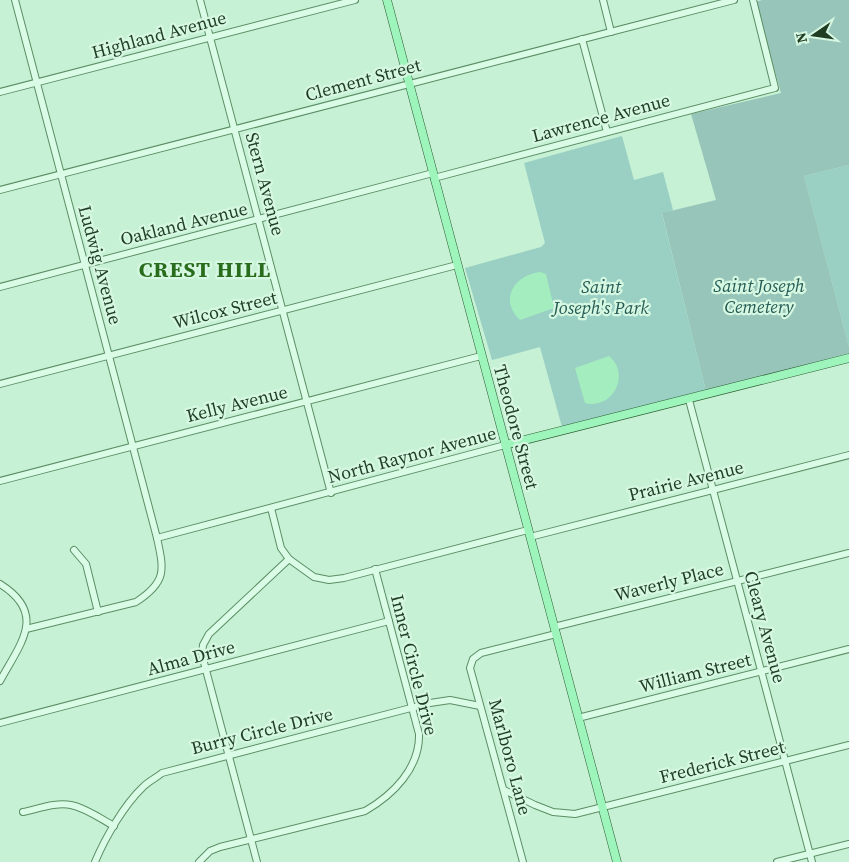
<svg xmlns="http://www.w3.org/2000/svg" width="849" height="862" font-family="'Source Serif 4',serif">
<rect width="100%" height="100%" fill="#c6f1d5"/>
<g fill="#99d0c3">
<path d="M622,136l12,44 29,-8 10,38 -11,4 44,177 -144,36 -22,-80 -48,13 -27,-92 76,-21 4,-4 -21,-80z"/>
<path d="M849,165v182l-45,-171z"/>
</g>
<g fill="#a3edbf">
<path d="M540,272l6,2 8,34 -34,12c-22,-21 -5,-45 20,-48z"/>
<path d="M609,356c22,18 4,54 -24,47l-10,-35z"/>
</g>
<path fill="#98c5ba" d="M762,0h87v165l-45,11 45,171v7l-143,37 -44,-178 54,-13 -25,-86 90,-21 -26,-91z"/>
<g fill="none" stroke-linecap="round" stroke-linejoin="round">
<defs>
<g id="minor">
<path d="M15,0l142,538c7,32 10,44 -21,64l-110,27"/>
<path d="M200,0l131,493"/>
<path d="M603,0l8,32"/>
<path d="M582,39l25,93"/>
<path d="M0,92l355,-92"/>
<path d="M434,178l341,-90 -22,-88"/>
<path d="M0,190l734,-190"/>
<path d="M0,287l433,-114"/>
<path d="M0,384l457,-119"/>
<path d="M689,400l123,462"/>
<path d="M0,481l481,-125"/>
<path d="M271,508l10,40 8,11 25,18 15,3 15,-2 184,-48"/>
<path d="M530,537l319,-82"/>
<path d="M157,538l348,-93"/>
<path d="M74,550l12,14 12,48"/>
<path d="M0,584c48,30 20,60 0,97"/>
<path d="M554,627l295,-74"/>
<path d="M578,718l271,-69"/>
<path d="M0,723l389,-102"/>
<path d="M504,790l31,15 18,7 22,2 274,-69"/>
<path d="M23,812c15,-3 33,-10 48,-7 15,3 30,14 43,21"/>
<path d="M95,862c10,-24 29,-57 48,-75 6,-6 13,-9 19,-14l268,-70 20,-3 30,6"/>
<path d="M199,862l11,-11 10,-4 145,-36c28,-16 55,-43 54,-77l-44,-165"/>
<path d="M257,862l-55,-207 1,-10 6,-11 80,-75"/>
<path d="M523,862l-53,-194 3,-9 8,-6 75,-19"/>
<path d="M777,862l72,-18"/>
</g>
<g id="major">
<path d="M387,0l230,862"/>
<path d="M505,445l344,-87"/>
</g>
</defs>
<use href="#minor" stroke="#5b8e64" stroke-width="8"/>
<use href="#major" stroke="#2f5b34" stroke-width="9"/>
<use href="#minor" stroke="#dafbe6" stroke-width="6"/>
<use href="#major" stroke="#9df5bb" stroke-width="8"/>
</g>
<g text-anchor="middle" stroke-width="4.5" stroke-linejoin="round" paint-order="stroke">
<g font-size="18" fill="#1f3d23" stroke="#d6f8e2">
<text transform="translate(159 35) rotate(-15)" y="6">Highland Avenue</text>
<text transform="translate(363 80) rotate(-15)" y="6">Clement Street</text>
<text transform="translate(601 118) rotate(-15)" y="6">Lawrence Avenue</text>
<text transform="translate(265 184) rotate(75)" y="6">Stern Avenue</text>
<text transform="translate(184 224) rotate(-14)" y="6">Oakland Avenue</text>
<text transform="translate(100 265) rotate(75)" y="6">Ludwig Avenue</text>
<text transform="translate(225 310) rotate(-14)" y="6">Wilcox Street</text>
<text transform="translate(237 404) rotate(-14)" y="6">Kelly Avenue</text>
<text transform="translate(516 427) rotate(75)" y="6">Theodore Street</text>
<text transform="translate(412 455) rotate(-15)" y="6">North Raynor Avenue</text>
<text transform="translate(686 481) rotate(-14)" y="6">Prairie Avenue</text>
<text transform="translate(669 582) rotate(-14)" y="6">Waverly Place</text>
<text transform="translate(765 627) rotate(75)" y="6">Cleary Avenue</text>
<text transform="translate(191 658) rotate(-15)" y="6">Alma Drive</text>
<text transform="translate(414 665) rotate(76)" y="6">Inner Circle Drive</text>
<text transform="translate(695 673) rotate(-14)" y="6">William Street</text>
<text transform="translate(262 731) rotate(-14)" y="6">Burry Circle Drive</text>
<text transform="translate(510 757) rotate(75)" y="6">Marlboro Lane</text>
<text transform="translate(722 762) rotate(-14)" y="6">Frederick Street</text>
</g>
<g font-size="18" font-style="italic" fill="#255b55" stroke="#d6f8e2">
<text x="759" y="292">Saint Joseph<tspan x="759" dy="21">Cemetery</tspan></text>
<text x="601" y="293">Saint<tspan x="601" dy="21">Joseph's Park</tspan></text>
</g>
<g font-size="22" font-weight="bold" letter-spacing="1" fill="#286c1c" stroke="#d6f8e2">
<text x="205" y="277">CREST HILL</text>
</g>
</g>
<g transform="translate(814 35) rotate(257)" stroke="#d6f8e2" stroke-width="4" paint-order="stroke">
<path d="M0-4L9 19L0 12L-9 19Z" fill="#1f3d23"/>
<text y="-8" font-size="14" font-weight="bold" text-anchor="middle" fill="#1f3d23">N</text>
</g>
</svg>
